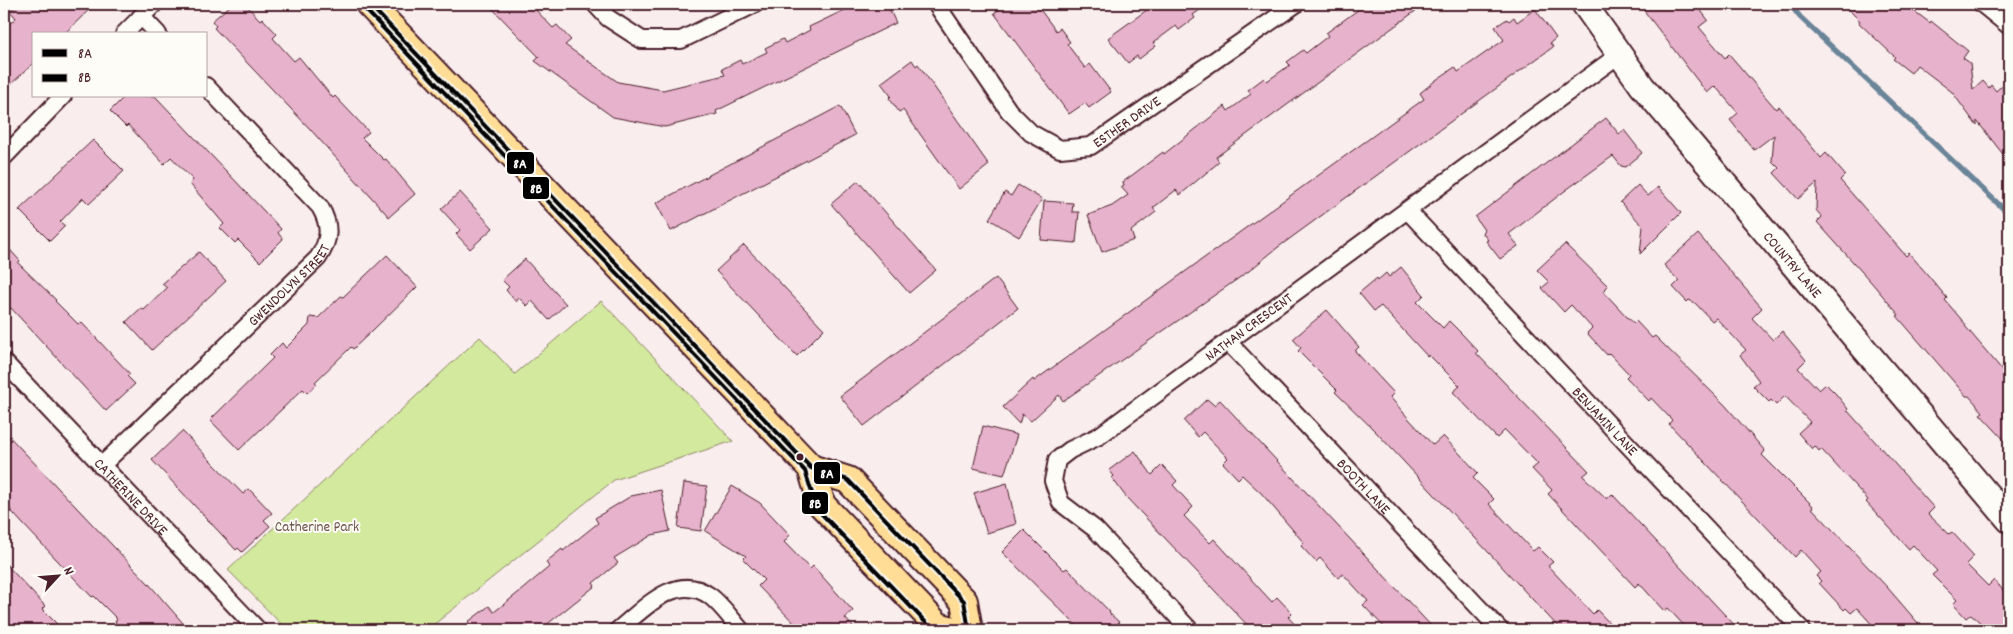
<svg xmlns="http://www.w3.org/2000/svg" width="2013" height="634" font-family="Dekko,sans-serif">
<rect width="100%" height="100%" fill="#f9edee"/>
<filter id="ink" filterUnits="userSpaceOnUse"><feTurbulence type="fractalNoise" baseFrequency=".02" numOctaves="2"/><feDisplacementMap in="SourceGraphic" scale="10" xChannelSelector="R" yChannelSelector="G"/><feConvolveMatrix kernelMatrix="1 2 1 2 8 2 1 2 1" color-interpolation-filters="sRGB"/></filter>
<g filter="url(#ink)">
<path fill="#d2e99e" stroke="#8e8464" d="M601,301l132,140 -119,39 -187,150h-140l-59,-60 252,-233 35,37z"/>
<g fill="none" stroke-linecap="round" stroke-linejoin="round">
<path stroke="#6a8498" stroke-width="5.5" d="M1790,4l10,13 209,197"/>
</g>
<g fill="#e7b2cb" stroke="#4a1f2b">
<path d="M18,4h77l-31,30h-30v29l-23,21 -7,-7v-48l12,-11 -6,-7z"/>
<path d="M232,4h13l15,16 2,-2 15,16 -4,4 21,23 5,-4 34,41 2,-2 34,36 -7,6 22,22 2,-1 29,35 -26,23 -79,-88 -96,-101 2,-2 -4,-5z"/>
<path d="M488,4h42l23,24 4,-3 14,15 -6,5 53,37 45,8 62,-15 -3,-6 18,-9 2,4 25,-12 -2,-4 18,-9 2,4 25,-13 -1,-3 48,-23h30l9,19 -180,88 1,3 -52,13 -52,-10 -78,-56 4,-4z"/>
<path d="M1007,4h29l20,27 4,-3 10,14 -3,2 18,24 5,-4 21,28 -22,16 -4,-5 -16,11 -75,-101z"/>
<path d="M1155,4h53l-15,11 2,3 -16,12 -3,-4 -23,17 3,3 -17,13 -2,-3 -9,7 -20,-25z"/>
<path d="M1366,4h59l-209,153 3,5 -39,33 -4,-5 -23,18 3,4 -25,19 3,9 -32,12 -14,-37 24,-9 16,-11 -7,-8 3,-2 -1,-3 40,-30 1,2 61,-48 3,5 23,-17 -3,-4 16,-12 3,3 23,-16 -3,-3 16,-12 3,3 22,-17 -2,-3z"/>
<path d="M1639,4h57l12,16 -9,7 26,31 4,-4 47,55 3,-3 42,52 5,-5 19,22 -5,5 66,76 3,-3 18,21 20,24 -2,2 21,25 -1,1 44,52v67l-29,-31 3,-2 -14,-16h-3l-69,-80 2,-1 -28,-33 -54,-60 5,-5 -6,-7 1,-27 -19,16 -24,-26 5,-5 -7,-7 2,-26 -20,15 -24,-30 8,-7 -23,-27 -8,7z"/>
<path d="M1843,4h62l25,19 1,-2 37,30 -5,7 7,5 3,27 10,-9 6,7 2,-3 5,6 13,-12v83l-32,-41v5l-25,-34 -35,-27 -6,8 -18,-14 2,-2 -36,-34 1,-2z"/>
<path d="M1535,9l21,29 -6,5 3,4 -11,8 -265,193 -28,23 -186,130 -4,-6 -28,26 -9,-7 -3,10 -16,-17 30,-28 1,2 390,-282 -4,-6 16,-13 19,-13 3,5 46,-32 -9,-13 12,-8 2,2 5,-4 3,5z"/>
<path d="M912,60l4,6 2,-2 71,101 -30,24 -56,-79 -4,2 -10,-14 2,-2 -10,-13z"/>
<path d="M125,96h30l126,133 -3,4 5,6 -23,23 -22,-22 -3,3 -15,-15 4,-4 -34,-40 3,-4 -22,-23 -7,7 -36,-39 -2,2 -16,-16z"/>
<path d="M840,106l15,29 -184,96 -15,-28z"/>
<path d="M1606,118l13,16 5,-4 18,23 -16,14 -5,-1 -8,-10 -47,34 -57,44 9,12 -18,13 -14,-18 2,-1 -6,-8 2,-2 -9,-13z"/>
<path d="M93,140l31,31 -35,33 -6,-6 -23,24 5,4 -15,15 -31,-31z"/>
<path d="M858,181l78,89 -27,23 -78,-89z"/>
<path d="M1018,185l24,14 -23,38 -30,-18 16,-27 6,4z"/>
<path d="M1638,185l10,11 10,-9 23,26 -41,41 3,-28 -23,-24z"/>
<path d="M460,192l33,36 -23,21 -14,-15 4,-4 -19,-21z"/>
<path d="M1044,201l29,2 -1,9h7l-3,31 -35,-3z"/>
<path d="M1698,234l64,74 -10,10 21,22 9,-9 24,29 -8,8 21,22 7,-6 10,10 12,15 -1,1 87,98 -6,6 21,20 3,-2 22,24 -8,8 22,22 6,-6 15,17v33h-21l-17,-16 -5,4 -13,-14 4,-4 -25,-25 5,-4 -24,-26 -4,4 -43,-47 2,-2 -47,-51 -2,2 -4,-5 -3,3 -14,-16 12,-11 -25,-26 -9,9 -5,-5 -2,2 -16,-16 6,-5 -19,-26 6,-5 -30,-32 -4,3 -17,-18 -6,-3 -2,2 -14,-15 6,-6 -15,-16z"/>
<path d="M4,243l16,18 -2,2 38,37 -1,1 23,23 3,-2 49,52 -3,2 8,8 -29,27 -95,-103 -7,6z"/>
<path d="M1565,244l43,42 -5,5 24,26 7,6 2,-2 16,17 3,-2 70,69 40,46 -3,4 51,51 -1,2 75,79 37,43h-47l-20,-22 -6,5 -5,-5 -2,2 -25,-27 2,-2 -5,-5 5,-4 -20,-22 -6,7 -126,-133 3,-4 -21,-22 -2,3 -23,-24 3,-3 -20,-21 -2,2 -20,-22 5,-5 -21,-23 -7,7 -22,-24 7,-6 -12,-12z"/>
<path d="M744,245l80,84 -27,27 -81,-85z"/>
<path d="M199,252l27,29 -74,69 -26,-28 15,-14 3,2 23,-22 -5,-4z"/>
<path d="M387,255l30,32 -44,43 -20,19 -2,-2 -36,35 2,2 -10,9 -4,-4 -64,61 -29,-30 63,-62 -3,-3 12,-12 4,5 23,-23 1,-8 8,1 23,-22 2,1z"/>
<path d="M525,259l41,45 -17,16 -17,-19 -5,5 -8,-8 -3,4 -10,-12 3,-3 -7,-7z"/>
<path d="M1401,267l23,28 -7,7 26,26 6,-7 14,14 15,16 -2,2 113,118 -6,5 24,23 5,-5 127,136h-51l-20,-22 -4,3 -25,-28 -4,4 -87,-93 4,-4 -20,-21 6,-5 -33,-34 -8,8 -44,-46 7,-6 -31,-31 -1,2 -47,-51 -7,5 -15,-18 18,-15 1,2 8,-7 3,4z"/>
<path d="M996,278l22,30 -154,118 -24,-30z"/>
<path d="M1327,310l32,37 -4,4 39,42 -4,4 19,22 24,26 10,-9 35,37 -5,5 21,21 -5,5 44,47 5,-4 15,15 -5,4 45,48 4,-4 19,20h-55l-185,-198 -41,-40 2,-2 -39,-39 3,-3 -8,-9z"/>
<path d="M1207,399l7,6 6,-5 215,230h-48l-24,-25 5,-4 -25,-27 -5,4 -18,-20 -4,4 -15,-16 3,-3 -42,-49 -20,-19 -4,4 -15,-16 5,-5 -25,-26 -5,5 -14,-16z"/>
<path d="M983,426l34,9 -13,40 -31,-7z"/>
<path d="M4,431l145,153 40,46h-66l-8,-8 2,-3 -23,-23 -2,1 -69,-73 -19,-21z"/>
<path d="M182,431l61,63 6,-5 23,24 -8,7 6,6 -28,26 -4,-4 -2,2 -84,-90z"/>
<path d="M1135,451l17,24 10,-10 15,16 -4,4 20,22 -9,9 26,27 4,-4 58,63 5,-5 15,16 -4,4 12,13h-48l-126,-133 -14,-19 2,-2 -5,-6z"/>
<path d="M684,483l23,3 -6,45 -23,-3z"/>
<path d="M1007,483l9,41 -29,9 -13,-40z"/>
<path d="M732,486l28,17 30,32 -6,7 26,27 3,-3 40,45 -8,7 11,12h-55l-43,-44 6,-6 -21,-21 3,-3 -41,-25z"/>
<path d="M661,490l9,41 -18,4 -38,23 4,5 -25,20 2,3 -55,44h-66l-6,-8 21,-16 5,6 24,-19 31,-26 -3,-5 16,-13 1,2 35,-28 -3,-5 36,-22z"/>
<path d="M1024,530l40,40 3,-2 43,44 -1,1 10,9 -9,8h-29l-79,-78z"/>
<path d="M4,562l41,44 -3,3 21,21h-59z"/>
</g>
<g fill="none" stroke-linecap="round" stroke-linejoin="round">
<defs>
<g id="street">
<path d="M595,4l13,14 34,22h39l74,-36"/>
<path id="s1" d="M936,4l73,107 22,22 29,16 31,-3 205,-142"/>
<path d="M1982,4l27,22"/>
<path d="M141,16l17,18"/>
<path d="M124,34l30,-30"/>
<path d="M4,157l59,-61"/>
<path id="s2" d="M1408,211l394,419"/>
<path id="s3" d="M1228,342l272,288"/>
<path id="s4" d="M4,362l254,268"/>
<path id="s5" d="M101,466l217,-208c12,-18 13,-32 2,-51l-114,-121"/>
<path d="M618,630c25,-20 58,-59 92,-34 12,9 22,24 31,34"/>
<path id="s6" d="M1190,630l-95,-101 -34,-26 -8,-22 4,-21 13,-10 29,-14 521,-382"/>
</g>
<g id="secondary">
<path id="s7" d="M1584,4l58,82 367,434"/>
</g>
<g id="primary">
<path d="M369,4l442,464 11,37 116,121 16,4"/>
<path d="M811,468l37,12 116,121 5,29"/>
</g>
</defs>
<use href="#street" stroke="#4a1f2b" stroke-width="20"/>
<use href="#secondary" stroke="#4a1f2b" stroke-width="28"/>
<use href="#primary" stroke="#4a1f2b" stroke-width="30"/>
<use href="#street" stroke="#fdfcf7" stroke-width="16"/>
<use href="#secondary" stroke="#fdfcf7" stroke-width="24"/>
<use href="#primary" stroke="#ffdd96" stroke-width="26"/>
<defs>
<path id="bus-1" d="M369,4l442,464 37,12 116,121 5,29"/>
<path id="bus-2" d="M364,8l441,463 12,38 116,121"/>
</defs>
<use href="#bus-1" stroke="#fdfcf7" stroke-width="8"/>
<use href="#bus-2" stroke="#fdfcf7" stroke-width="8"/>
<use href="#bus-1" stroke="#000" stroke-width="4"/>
<use href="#bus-2" stroke="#000" stroke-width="4"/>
</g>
</g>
<circle fill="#4a1f2b" stroke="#fdfcf7" stroke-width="2" cx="800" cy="457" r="4.5"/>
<g text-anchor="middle" stroke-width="4" stroke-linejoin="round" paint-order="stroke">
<g font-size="15" fill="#4a1f2b" stroke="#fdfcf7">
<text dy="5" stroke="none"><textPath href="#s1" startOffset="268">ESTHER DRIVE</textPath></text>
<text dy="5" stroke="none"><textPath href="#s7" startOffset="334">COUNTRY LANE</textPath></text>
<text dy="5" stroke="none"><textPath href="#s5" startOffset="261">GWENDOLYN STREET</textPath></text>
<text dy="5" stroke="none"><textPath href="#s6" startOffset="460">NATHAN CRESCENT</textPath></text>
<text dy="5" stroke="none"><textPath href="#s2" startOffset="288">BENJAMIN LANE</textPath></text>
<text dy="5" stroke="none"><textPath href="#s3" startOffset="198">BOOTH LANE</textPath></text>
<text dy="5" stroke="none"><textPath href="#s4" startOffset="185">CATHERINE DRIVE</textPath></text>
</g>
<g font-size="15" fill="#6c5248" stroke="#fdfcf7">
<text x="317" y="531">Catherine Park</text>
</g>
</g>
<g stroke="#fdfcf7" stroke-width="2">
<rect x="506" y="151" width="29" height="24" rx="5" fill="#000"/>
<rect x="522" y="176" width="28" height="24" rx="5" fill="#000"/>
<rect x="813" y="461" width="28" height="24" rx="5" fill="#000"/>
<rect x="801" y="491" width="28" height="24" rx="5" fill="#000"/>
</g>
<g font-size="14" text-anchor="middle" font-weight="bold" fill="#fff">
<text x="520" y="168">8A</text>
<text x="536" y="193">8B</text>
<text x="827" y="478">8A</text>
<text x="815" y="508">8B</text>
</g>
<rect width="2013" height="634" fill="none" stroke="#fdfcf7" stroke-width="20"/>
<rect x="10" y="10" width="1993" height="614" fill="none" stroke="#4a1f2b" stroke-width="2" filter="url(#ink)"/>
<rect x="32" y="32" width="175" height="65" fill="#fdfcf7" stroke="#b5a4a5"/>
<rect x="42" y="49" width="25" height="8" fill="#000000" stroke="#b5a4a5"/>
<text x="78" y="58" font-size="15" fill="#4a1f2b">8A</text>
<rect x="42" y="74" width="25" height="8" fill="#000000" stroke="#b5a4a5"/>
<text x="78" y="82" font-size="15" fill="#4a1f2b">8B</text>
<g transform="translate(58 576) rotate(64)" stroke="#fdfcf7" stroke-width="4" paint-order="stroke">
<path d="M0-4L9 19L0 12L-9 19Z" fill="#4a1f2b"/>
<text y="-8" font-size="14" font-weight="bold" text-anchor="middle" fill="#4a1f2b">N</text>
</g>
</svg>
